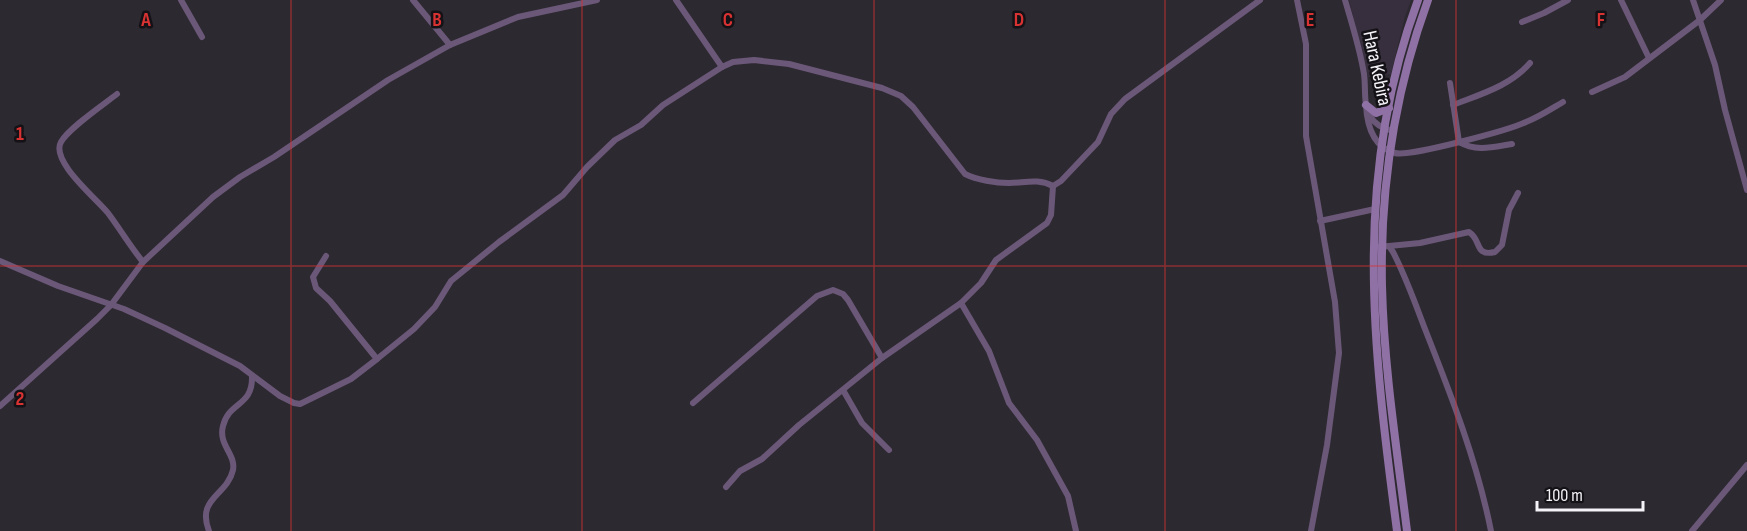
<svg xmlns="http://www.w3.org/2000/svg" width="1747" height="531" font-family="'Sofia Sans Condensed',sans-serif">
<rect width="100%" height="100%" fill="#2d2931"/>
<path fill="#372f3d" d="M1349,0h62l-6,16 -14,58 -23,3z"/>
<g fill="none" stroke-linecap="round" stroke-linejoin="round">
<g stroke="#6b5879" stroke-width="6">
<path d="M181,0l21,37"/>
<path d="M413,0l37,45"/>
<path d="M676,0l46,67"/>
<path d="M1297,0l9,44v92l29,166 4,51 -12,92 -16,86"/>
<path d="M1345,0c7,24 15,49 19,74 2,14 -1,30 6,42 5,9 14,13 23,15"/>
<path d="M1621,0l28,58"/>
<path d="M1693,0l22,65 10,45 22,80"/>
<path d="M1522,22l22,-9 24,-13"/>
<path d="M1450,83l9,59"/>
<path d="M1592,92l33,-15 75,-57 21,-20"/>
<path d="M117,94c-14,11 -48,34 -56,48 -11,19 36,57 47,71 12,16 22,33 35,49"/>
<path d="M1366,105c1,21 7,42 29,48 14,4 115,-23 131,-31 13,-5 25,-13 37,-20"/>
<path d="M1453,105c28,-11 57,-19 77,-42"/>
<path d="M1459,142c17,10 34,5 53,2"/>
<path d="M1320,221l55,-12"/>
<path d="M1389,246l31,-3 49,-11c13,8 5,25 26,20l7,-7 7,-35 9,-17"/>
<path d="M1378,247l11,-1 4,6c13,25 22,51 32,77 26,66 52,132 66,202"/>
<path d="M326,256l-13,21 3,11 14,13 47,58"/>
<path d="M0,261l58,25 66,23 41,19 75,38 40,30 14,7 6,1 51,-25 26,-20 37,-30 21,-22 16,-26 48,-39 64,-47 24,-28 28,-27 26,-15 22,-20 59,-38 11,-5 21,-2 35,4 93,24 19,8 12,11 52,67c12,6 31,9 44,9 15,0 29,-5 44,3"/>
<path d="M961,303l28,48 20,52 28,37 31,56 8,35"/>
<path d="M843,390l19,33 27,27"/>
<path d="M693,403l124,-107 16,-6 10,4 5,6 34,58"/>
<path d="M0,406l97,-87 14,-14 32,-43 70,-65 27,-20 34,-20 114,-77 62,-35 68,-28 79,-17"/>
<path d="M726,487l14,-16 22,-12 37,-34 83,-67 79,-55 20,-20 15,-23 51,-37 4,-8 2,-29 8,-5 37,-39 13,-28 14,-15 135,-99"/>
<path d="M209,531c-13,-33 18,-35 24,-61 3,-16 -15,-25 -10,-44 6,-25 30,-19 29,-50"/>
<path d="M1692,531l55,-66"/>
</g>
<g stroke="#9071a5" stroke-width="8">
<path d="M1366,105l10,8 13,-5"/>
<path d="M1397,531c-24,-182 -45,-354 21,-531"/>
<path d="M1407,531c-10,-81 -23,-162 -25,-245 -2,-97 13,-195 46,-286"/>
</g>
</g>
<path fill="none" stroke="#d83232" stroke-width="1.5" stroke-opacity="0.55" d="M291,0v531M582,0v531M874,0v531M1165,0v531M1456,0v531M0,266h1747"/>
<g text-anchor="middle" stroke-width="5" stroke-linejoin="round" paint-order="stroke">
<g font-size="20" fill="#f5f2f8" stroke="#141216">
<text transform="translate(1378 68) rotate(78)" y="7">Hara Kebira</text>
</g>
</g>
<g font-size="20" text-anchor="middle" font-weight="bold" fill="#d83232" stroke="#141216" stroke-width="5" stroke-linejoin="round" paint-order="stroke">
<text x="146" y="26">A</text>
<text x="437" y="26">B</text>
<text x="728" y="26">C</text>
<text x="1019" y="26">D</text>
<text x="1310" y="26">E</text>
<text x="1601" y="26">F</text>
<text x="20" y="140">1</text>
<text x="20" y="405">2</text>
</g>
<path d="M1537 501v9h106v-9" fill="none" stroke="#f5f2f8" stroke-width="3"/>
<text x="1546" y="501" font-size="18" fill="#f5f2f8" stroke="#141216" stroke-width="4.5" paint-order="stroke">100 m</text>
</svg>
